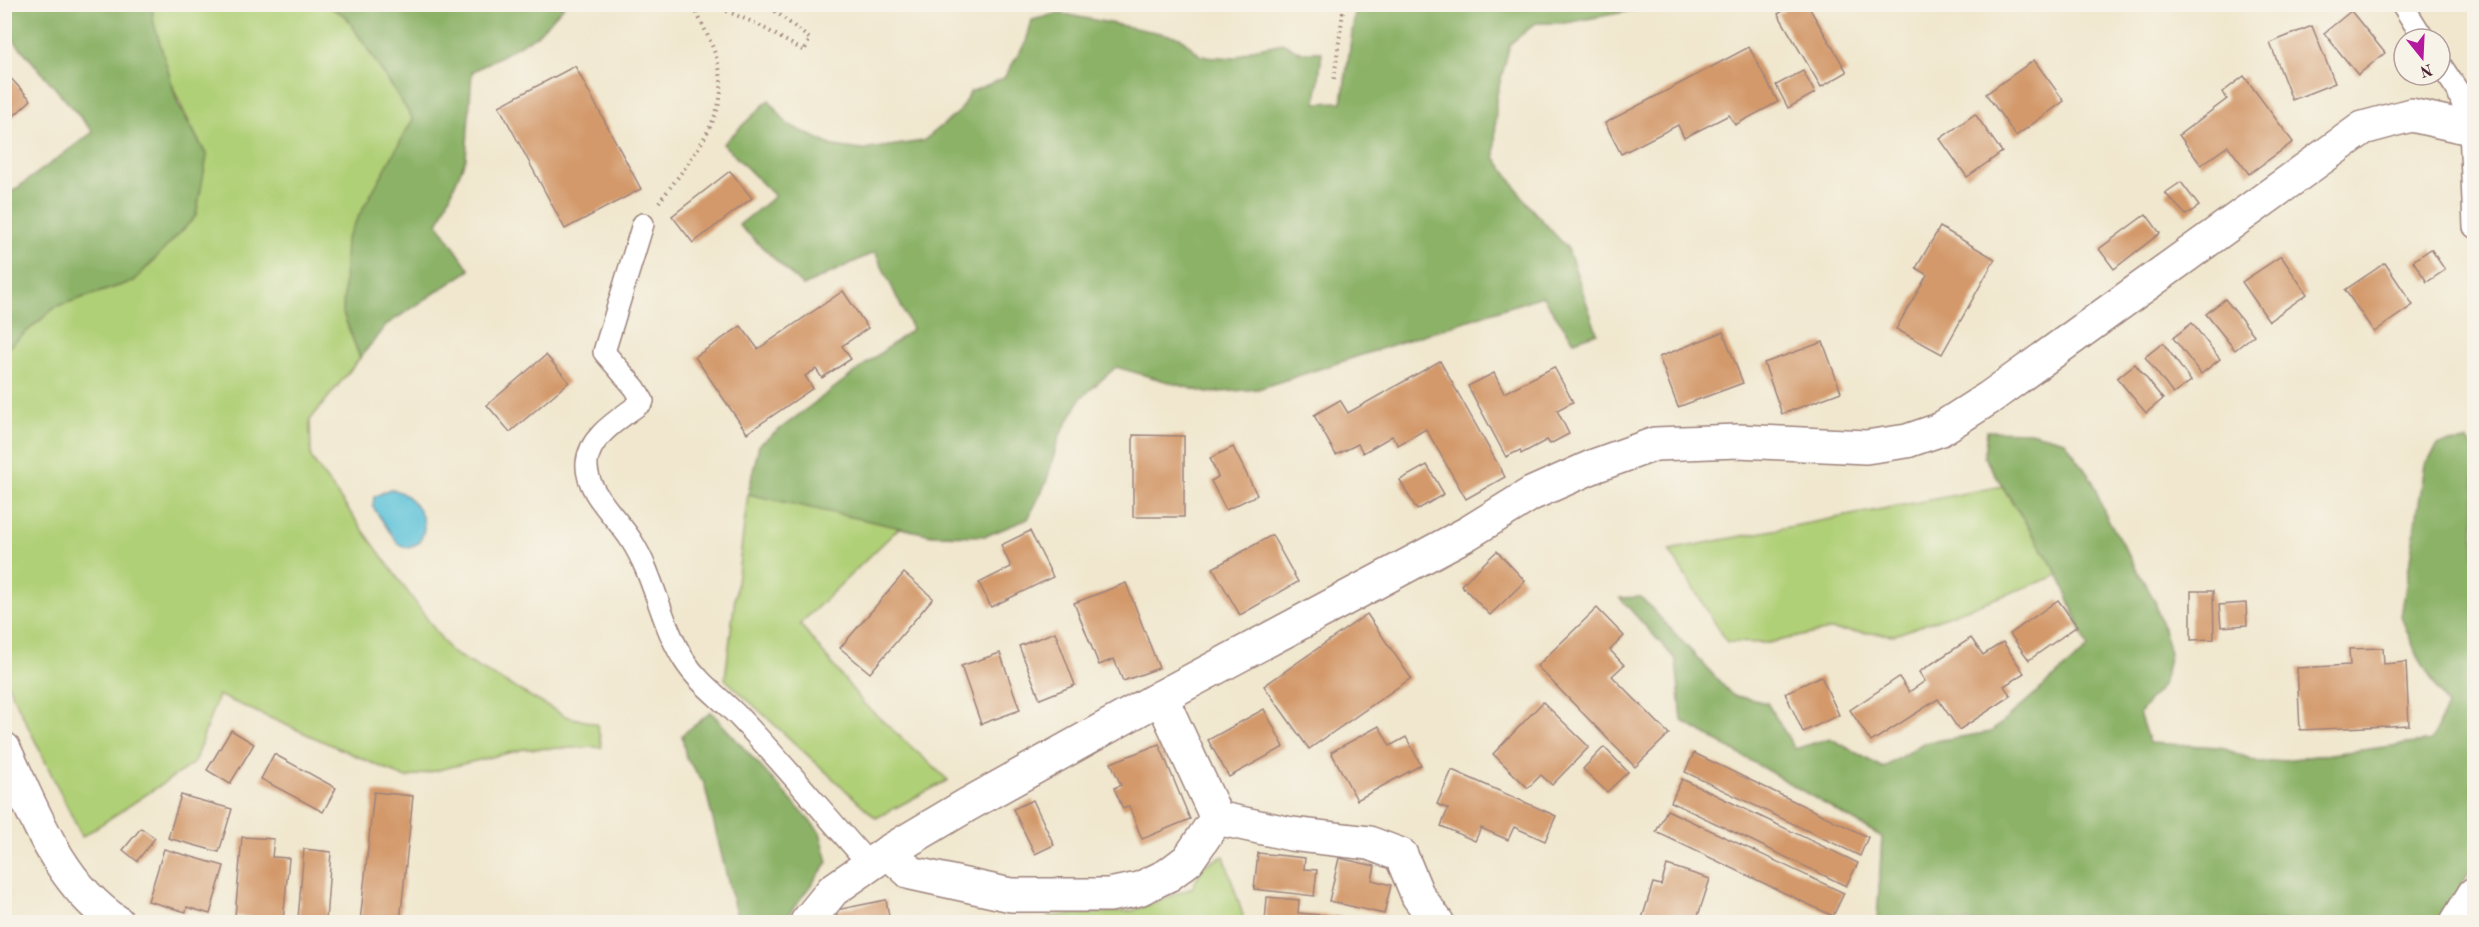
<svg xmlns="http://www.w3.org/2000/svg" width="2479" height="927" font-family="'Old Standard TT',serif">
<rect width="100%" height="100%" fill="#f7f3e8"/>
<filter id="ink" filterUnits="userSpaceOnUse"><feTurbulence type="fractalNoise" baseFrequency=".0167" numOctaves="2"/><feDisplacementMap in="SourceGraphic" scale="12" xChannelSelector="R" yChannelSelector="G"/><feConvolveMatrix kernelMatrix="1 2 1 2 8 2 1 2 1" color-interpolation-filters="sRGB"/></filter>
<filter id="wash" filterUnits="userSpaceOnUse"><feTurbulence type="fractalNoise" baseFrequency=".008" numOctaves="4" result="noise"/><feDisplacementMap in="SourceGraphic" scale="24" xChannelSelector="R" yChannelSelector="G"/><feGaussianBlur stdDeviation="1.35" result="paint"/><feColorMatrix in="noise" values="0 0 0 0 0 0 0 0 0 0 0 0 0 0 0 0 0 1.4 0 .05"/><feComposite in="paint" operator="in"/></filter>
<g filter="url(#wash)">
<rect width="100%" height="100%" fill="#f0e7ce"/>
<g fill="#b0d077" stroke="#7d7851" stroke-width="1.5">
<path d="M152,5h174l20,11 67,103 -31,58 -39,136 17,45 -50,62 1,38 140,194 114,64 32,8 5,23 -78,2 -118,29 -188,-83 -24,68 -112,74 -77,-158v-329l52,-44 77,-25 73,-125c-25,-45 -52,-100 -55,-151z"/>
<path d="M2002,486l57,89 -164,60 -65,-5 -62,13 -41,-1 -58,-92z"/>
<path d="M748,494l152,33 -100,97 64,80 84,76 -72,38 -151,-139z"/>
<path d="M1224,856l21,66h-195l-2,-6 84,-5 60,-23 12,-23z"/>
</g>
<g fill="#8cb268" stroke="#6b684a" stroke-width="1.5">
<path d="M5,4l147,1 1,15 25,84 29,52 -11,60 -62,65 -77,25 -52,44v-153l88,-65 -88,-102z"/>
<path d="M326,5h239l-29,31 -64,36 -6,86 -28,66 32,46 -84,55 -26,33 -17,-45 3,-74 67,-120 -67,-103z"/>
<path d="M1356,5h305l-95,18h-30l-26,21 -14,54 -1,59 34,49 39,43 29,84 -23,8 -32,-45 -284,93 -51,4 -91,-26 -35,31 -22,39 -13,46 -18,36 -42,17 -54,-1 -184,-41 11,-49 153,-116 -37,-77 -72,34 -64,-61 36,-29 -52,-52 46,-44 18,24 46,22 30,4 60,-9 36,-29 11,-20 34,-14 22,-36 6,-22 27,-7 121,24 21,19 34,2 18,-9 31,-6 15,9h23l-6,51 26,-1z"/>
<path d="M1987,431l43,1 35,9 27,39 12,32 51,89 15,52 -7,31 -24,29 10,30 71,4 41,16 170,-22 16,-35 -31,-53 -15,-36 24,-152 14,-21 29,-3 6,8v415l-34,58h-563l5,-85 -200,-116 -6,-61 -56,-62 21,-1 91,98 35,8 28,46 35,-11 53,30 40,-25 68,-11 97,-84 -29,-73 -75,-118z"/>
<path d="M711,712l109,120 8,30 -45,60h-45l-34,-139 -18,-25 -4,-23z"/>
</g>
<path fill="#5dc3da" stroke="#547182" stroke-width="1.5" d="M390,489c16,2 34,20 34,38 0,5 -3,10 -4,15l-11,6 -11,-4 -25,-37 1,-10z"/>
<g id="blocks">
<g fill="#d3996a">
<path d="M1794,4h13l40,68 -26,15 -43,-73z"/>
<path d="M2351,11l34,42 -27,22 -34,-42z"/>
<path d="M2312,26l23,57 -43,17 -22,-57z"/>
<path d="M1749,47l29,55 -43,23 -6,-10 -45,23 -6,-13 -57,29 -16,-31z"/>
<path d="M2034,60l30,41 -48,35 -30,-42z"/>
<path d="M575,66l66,123 -76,40 -66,-123z"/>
<path d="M4,71l27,29 -27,25z"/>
<path d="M1803,71l12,22 -27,15 -12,-23z"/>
<path d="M2244,76l49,66 -44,32 -21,-28 -27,19 -22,-30 48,-36 -4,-7z"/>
<path d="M1975,114l27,38 -35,25 -27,-38z"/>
<path d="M730,171l22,27 -59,45 -21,-27z"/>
<path d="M2181,182l18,24 -13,9 -21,-22z"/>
<path d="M2146,214l14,19 -46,36 -15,-20z"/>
<path d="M1940,227l55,32 -53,95 -46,-25 31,-54 -11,-7z"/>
<path d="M2431,249l14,21 -18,12 -14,-21z"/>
<path d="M2281,256l26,38 -38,27 -27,-39z"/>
<path d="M2385,263l28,42 -39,27 -29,-42z"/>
<path d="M843,291l25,37 -26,18 9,13 -29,19 -6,-9 -11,7 8,12 -66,45 -52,-76 46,-31 17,23z"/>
<path d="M2225,299l29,36 -19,15 -29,-36z"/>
<path d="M2192,323l28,36 -19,15 -28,-36z"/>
<path d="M1723,332l20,51 -65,24 -19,-50z"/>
<path d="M1823,342l18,50 -59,22 -18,-51z"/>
<path d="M2163,343l28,38 -18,13 -28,-37z"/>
<path d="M546,355l23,27 -59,50 -23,-27z"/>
<path d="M1440,361l65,116 -39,22 -40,-70 -28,16 -6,-9 -29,17 -5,-9 -22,11 -22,-40 26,-15 8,13z"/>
<path d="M2135,364l28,35 -17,14 -29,-35z"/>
<path d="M1554,367l19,35 -16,8 12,24 -19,10 -3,-4 -26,14 -1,-4 -14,7 -38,-71 26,-13 10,20z"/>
<path d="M1133,435l51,1v81h-51z"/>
<path d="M1233,447l24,48 -31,15 -15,-29 7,-4 -8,-19z"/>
<path d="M1427,465l17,29 -27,16 -17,-30z"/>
<path d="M1030,531l23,46 -62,30 -12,-24 32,-16 -10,-22z"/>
<path d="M1272,535l26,47 -58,33 -27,-47z"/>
<path d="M1497,551l28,30 -35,34 -29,-30z"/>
<path d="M904,573l29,25 -63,75 -30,-25z"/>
<path d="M1126,583l33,85 -36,13 -9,-22 -15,6 -25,-62z"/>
<path d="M2191,591h22l1,48 -23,1z"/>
<path d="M2058,600l19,26 -48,34 -19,-26z"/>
<path d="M2246,603l1,22 -26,2 -2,-22z"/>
<path d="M1597,608l27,28 -14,14 14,15 -12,11 57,58 -34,33 -98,-101z"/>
<path d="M1367,614l44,64 -102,71 -45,-63z"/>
<path d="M1055,632l20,53 -35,14 -21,-53z"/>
<path d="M1971,638l12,17 20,-13 21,31 -20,13 7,10 -52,34 -21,-31 -67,43 -21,-32 49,-33 10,15 16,-11 -6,-9z"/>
<path d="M2383,648l1,16 22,-2 3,63 -109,5 -3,-62 53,-3 -1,-16z"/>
<path d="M1000,653l20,57 -39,14 -20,-58z"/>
<path d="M1821,676l18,39 -36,17 -18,-39z"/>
<path d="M1543,702l46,45 -37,38 -11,-10 -13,13 -35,-34z"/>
<path d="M1264,709l20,38 -55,30 -21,-37z"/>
<path d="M1379,726l11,20 16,-9 15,28 -64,35 -26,-48z"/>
<path d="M231,730l23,14 -24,40 -23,-14z"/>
<path d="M1159,744l31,75 -48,20 -13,-33 -6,3 -9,-21 7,-3 -10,-22z"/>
<path d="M1604,747l24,25 -21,20 -24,-23z"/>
<path d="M1694,753l174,84 -8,19 -175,-84z"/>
<path d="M274,754l62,34 -13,24 -62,-33z"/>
<path d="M1452,770l104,46 -11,25 -31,-14 -6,13 -27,-12 -6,13 -34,-15 7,-17 -11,-5z"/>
<path d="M1682,779l176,84 -12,23 -175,-84z"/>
<path d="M374,792l39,4 -13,126h-40z"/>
<path d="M181,795l51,14 -13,43 -51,-14z"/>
<path d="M1033,800l21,45 -19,9 -22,-45z"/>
<path d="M1667,810l177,83 -11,23 -177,-84z"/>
<path d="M141,828l14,10 -18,23 -14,-11z"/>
<path d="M242,837l32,2 -2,18 17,1 -6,63 -48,-5z"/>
<path d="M164,849l60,17 -14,48 -23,-7 -1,5 -38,-11z"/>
<path d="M304,849l27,3 -5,69 -28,-2z"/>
<path d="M1258,853l47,5 -1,11 13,1 -3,26 -60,-7z"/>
<path d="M1339,858l36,8 -3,14 19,5 -7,29 -55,-13z"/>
<path d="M1667,865l43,14 -14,43h-55l12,-39 8,2z"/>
<path d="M1267,897l32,3 -1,13 81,7 -1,2h-113z"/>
<path d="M886,900l4,22h-52l-2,-12z"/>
<path d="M447,918l23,3v1h-23z"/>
</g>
</g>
</g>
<g filter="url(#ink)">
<use href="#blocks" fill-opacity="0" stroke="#9d837c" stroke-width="1.5"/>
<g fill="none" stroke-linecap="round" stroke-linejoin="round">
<defs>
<g id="lane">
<path d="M2402,4l22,35"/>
<path d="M2440,64l18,27 12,36 4,100"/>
<path d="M643,224l-39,128 31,36 8,13c-21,17 -54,34 -56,62 -2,29 30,54 44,77 24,37 29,82 53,120 15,24 37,38 56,58 45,47 86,98 129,146"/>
</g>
<g id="street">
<path d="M4,749c29,61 54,134 113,173"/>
<path d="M1217,818l74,16 78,9 32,12 17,41 19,26"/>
<path d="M888,852l23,21 100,22h98l30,-6 29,-14 20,-15 29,-42 -56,-121"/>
<path d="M807,922l26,-32 55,-38 79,-47 194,-108 307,-164 63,-39 63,-28 61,-22 83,-3 128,6 41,-6 32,-11 50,-32 374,-270 48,-13 63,14"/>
<path d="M2457,922l17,-28"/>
</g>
</defs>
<use href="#lane" stroke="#9d837c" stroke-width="24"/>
<use href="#street" stroke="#9d837c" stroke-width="36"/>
<g stroke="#9d837c" stroke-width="4" stroke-dasharray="1.5 4.5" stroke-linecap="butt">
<path d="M710,4l47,20 47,27 6,-12 -44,-35"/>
<path d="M1334,79l10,-75"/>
<path d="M659,202c23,-30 66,-82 62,-121 -2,-27 -16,-50 -27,-74l9,-3"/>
</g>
<use href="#lane" stroke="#fff" stroke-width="21"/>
<use href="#street" stroke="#fff" stroke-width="33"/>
</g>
</g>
<rect width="2479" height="927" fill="none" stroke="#f7f3e8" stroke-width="24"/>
<g transform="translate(2422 57) rotate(162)"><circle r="28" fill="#f7f3e8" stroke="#b29e9c" stroke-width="1.5"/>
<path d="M0-4.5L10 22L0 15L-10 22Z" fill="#b5179e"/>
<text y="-9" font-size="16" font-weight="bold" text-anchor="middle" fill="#4a1f2b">N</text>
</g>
</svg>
